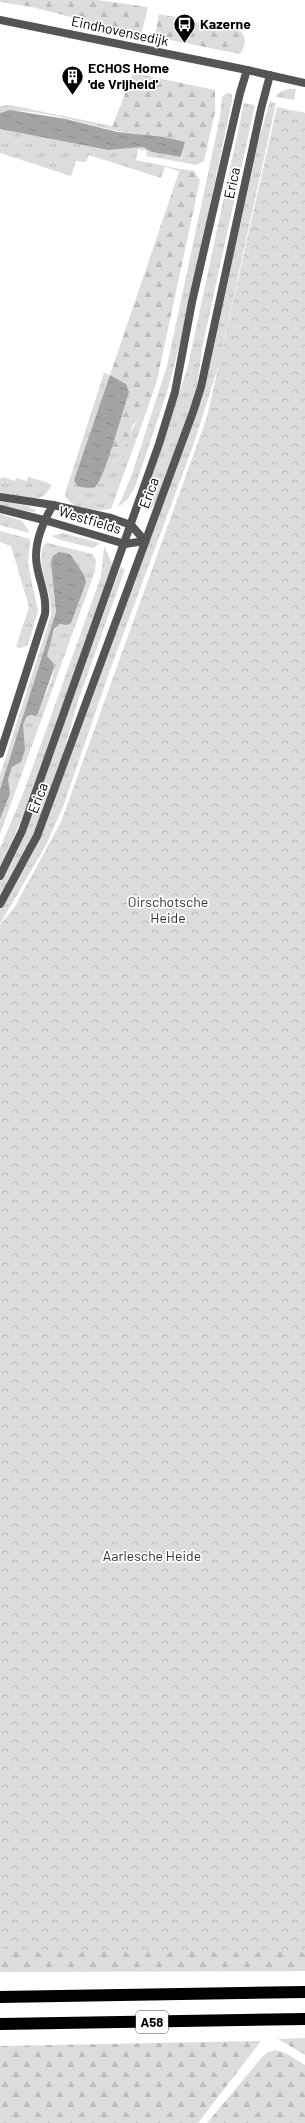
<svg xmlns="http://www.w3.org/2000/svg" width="305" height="2123" font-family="Barlow,sans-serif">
<defs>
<pattern id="grass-tufts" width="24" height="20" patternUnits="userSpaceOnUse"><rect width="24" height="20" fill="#dcdcdc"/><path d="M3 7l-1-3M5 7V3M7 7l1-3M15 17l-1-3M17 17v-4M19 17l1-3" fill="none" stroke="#bbb"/></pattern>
<pattern id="forest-firs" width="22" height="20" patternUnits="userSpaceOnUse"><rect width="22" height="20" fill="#dcdcdc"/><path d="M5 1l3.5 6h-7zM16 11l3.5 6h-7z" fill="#bbb"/></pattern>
<pattern id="park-crowns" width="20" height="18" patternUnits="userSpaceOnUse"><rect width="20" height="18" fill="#dcdcdc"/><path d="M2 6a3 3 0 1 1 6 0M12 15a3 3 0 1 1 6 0" fill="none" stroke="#bbb"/></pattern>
<pattern id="water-ripples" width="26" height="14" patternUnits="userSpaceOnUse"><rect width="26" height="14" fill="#a3a3a3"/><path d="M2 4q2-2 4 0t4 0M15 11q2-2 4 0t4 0" fill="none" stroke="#8b8b8b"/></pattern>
</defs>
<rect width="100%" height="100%" fill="#fff"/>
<g fill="url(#grass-tufts)">
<path d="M288,89h8l-2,11 -19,-3 5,-5z"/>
<path d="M227,93l5,1v7l-48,227 -16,61 -33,98 -7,12 -10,8 13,-30 36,-111 53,-249 2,-20z"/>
<path d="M270,101l6,2 -57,261 -25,79 -84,227 -47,137 -17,38 -46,79v-14l33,-57 19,-46 156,-433 51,-235z"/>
<path d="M244,103l11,2 -52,239 -7,48 -40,110 -5,7 -9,-4 46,-139z"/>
<path d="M10,105l102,21 -1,4c-27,-7 -85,-25 -111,-17v-7z"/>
<path d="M0,129l108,21 35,-3 9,5 29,5v5l-35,-6 1,-5 -9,-2 -2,11 44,9 -1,2 -14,-4 -4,11 -72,-23 -3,7 -10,-1 -5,15 -71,-23z"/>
<path d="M104,373l6,2 -36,105 18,8 20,-41 7,1c13,-11 13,-25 28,-38l-36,99c-13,2 -42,1 -46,-15z"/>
<path d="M3,477l12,4 1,-3 11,3 1,-4 21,6 2,3c-9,21 -34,11 -51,8v-15z"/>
<path d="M0,501l24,4 12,5 -2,2 -34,-5z"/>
<path d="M0,514l22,7 8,12 -30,-8z"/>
<path d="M0,531l30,8 -2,25 10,47 -10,34 -7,3 -5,-1 13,-40 -18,-61 -11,-4z"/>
<path d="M62,533l38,10 -7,5 -36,-9 -5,-3z"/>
<path d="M48,543l44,11 4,6 -1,11 -95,263v-15l10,-25 -3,-15 5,-12 6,-4 6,-42 6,-6 4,1c7,-13 20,-35 20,-49 0,-5 -5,-7 -7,-11 2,-9 5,-30 15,-32l23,-46 -17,-25 -17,8 5,51 -56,177v-14l51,-160c2,-24 -16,-47 -7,-70z"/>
<path d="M104,546l8,17v4l-86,242 -26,59v-20l23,-54 71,-198 7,-20z"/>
<path d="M120,568l5,1 -48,135 -20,73 -28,68 -29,53v-16l6,-10 67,-173z"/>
</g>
<g fill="url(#forest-firs)">
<path d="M0,0h97l51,7 -7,28 -109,-28 -32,-5z"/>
<path d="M159,14l76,16 1,-2c11,6 11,16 4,26l-85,-17z"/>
<path d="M133,73l82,17v22l-11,49 -8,4 -15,-3 4,-20 -74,-12z"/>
<path d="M180,169l14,2 6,9 -43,200 -10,30 -14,15 -9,23 -12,-1 14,-63 -16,-9z"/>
<path d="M0,1866l305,23v82l-305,1z"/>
<path d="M305,2038v17l-27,-16z"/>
<path d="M261,2041l-63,82h-198v-77z"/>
<path d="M276,2050l11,4 18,11v58h-98l55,-66 6,-5z"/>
</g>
<path fill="url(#park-crowns)" d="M277,107l28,6v1839l-305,-3v-1024l14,-17 47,-86 146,-405z"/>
<g fill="url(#water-ripples)">
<path d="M10,110l56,9 51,13 47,5 21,5 -4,15 -29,-5 -9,-5 -35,3 -108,-21v-16z"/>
<path d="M110,375l16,9 3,8c-5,14 -25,90 -34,95 -4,2 -14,0 -18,-1l-3,-6z"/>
<path d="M59,552l11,2 14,21 2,7 -15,41 -4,2 -7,-1 -6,5 -7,27 7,8v4l-16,45 -2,3 -6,-1 -4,3 -3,7 2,25 -4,12 -9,5 -4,12 2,15 -10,25v-30l56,-177 -5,-50 2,-6z"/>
</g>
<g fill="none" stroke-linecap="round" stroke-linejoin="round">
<g stroke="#555" stroke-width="8">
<path d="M0,20l247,50"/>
<path d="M0,497l53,8 58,13 20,7 14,16"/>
<path d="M0,509l44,11 81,24 20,-3"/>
<path d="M0,754l45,-140c2,-17 -5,-31 -8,-48 -4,-20 6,-44 16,-61"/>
</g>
<g stroke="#555" stroke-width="8">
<path d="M0,876l22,-45 137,-387 16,-52 17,-90 48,-209 7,-23 58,13"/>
<path d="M0,904l37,-68 156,-424 8,-25 60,-278 9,-34"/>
</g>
<g stroke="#000" stroke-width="12">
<path d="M0,1997l305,-5"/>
<path d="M0,2024l305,-5"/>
</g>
</g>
<defs>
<symbol id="bus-pin" viewBox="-11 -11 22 30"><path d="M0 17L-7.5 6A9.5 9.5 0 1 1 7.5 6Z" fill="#000" stroke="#fff"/><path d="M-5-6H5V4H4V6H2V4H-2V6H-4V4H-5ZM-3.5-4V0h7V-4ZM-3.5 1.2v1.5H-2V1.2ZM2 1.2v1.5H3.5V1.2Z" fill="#fff"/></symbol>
<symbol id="building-pin" viewBox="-11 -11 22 30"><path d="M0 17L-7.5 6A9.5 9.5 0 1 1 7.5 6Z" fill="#000" stroke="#fff"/><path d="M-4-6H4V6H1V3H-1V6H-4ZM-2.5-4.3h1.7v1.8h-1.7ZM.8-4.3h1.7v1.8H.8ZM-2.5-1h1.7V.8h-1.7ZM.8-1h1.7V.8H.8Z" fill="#fff"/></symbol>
</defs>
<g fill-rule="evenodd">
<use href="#bus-pin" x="172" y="12" width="25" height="34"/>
<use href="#building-pin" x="60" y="64" width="25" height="34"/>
</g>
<g text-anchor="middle" stroke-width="3.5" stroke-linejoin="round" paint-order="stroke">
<rect fill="#fff" stroke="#4c4c4c" stroke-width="1" x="136" y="2011" width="32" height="22" rx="3"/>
<g font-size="13" font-weight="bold" fill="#000">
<text x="152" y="2027">A58</text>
</g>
<g font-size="14" font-weight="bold" fill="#000" stroke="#fff" text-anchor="start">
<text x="200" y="29">Kazerne</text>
<text x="88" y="73">ECHOS Home<tspan x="88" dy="16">'de Vrijheid'</tspan></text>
</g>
<g font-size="14" fill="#000" stroke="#fff">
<text transform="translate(120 31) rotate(12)" y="5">Eindhovensedijk</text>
<text transform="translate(232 183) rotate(-78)" y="5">Erica</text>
<text transform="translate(149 493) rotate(-70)" y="5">Erica</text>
<text transform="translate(90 520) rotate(17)" y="5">Westfields</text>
<text transform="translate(38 798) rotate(-69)" y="5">Erica</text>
</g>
<g font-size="14" fill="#333" stroke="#fff">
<text x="168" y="907">Oirschotsche<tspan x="168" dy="16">Heide</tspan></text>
<text x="152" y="1561">Aarlesche Heide</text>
</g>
</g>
</svg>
